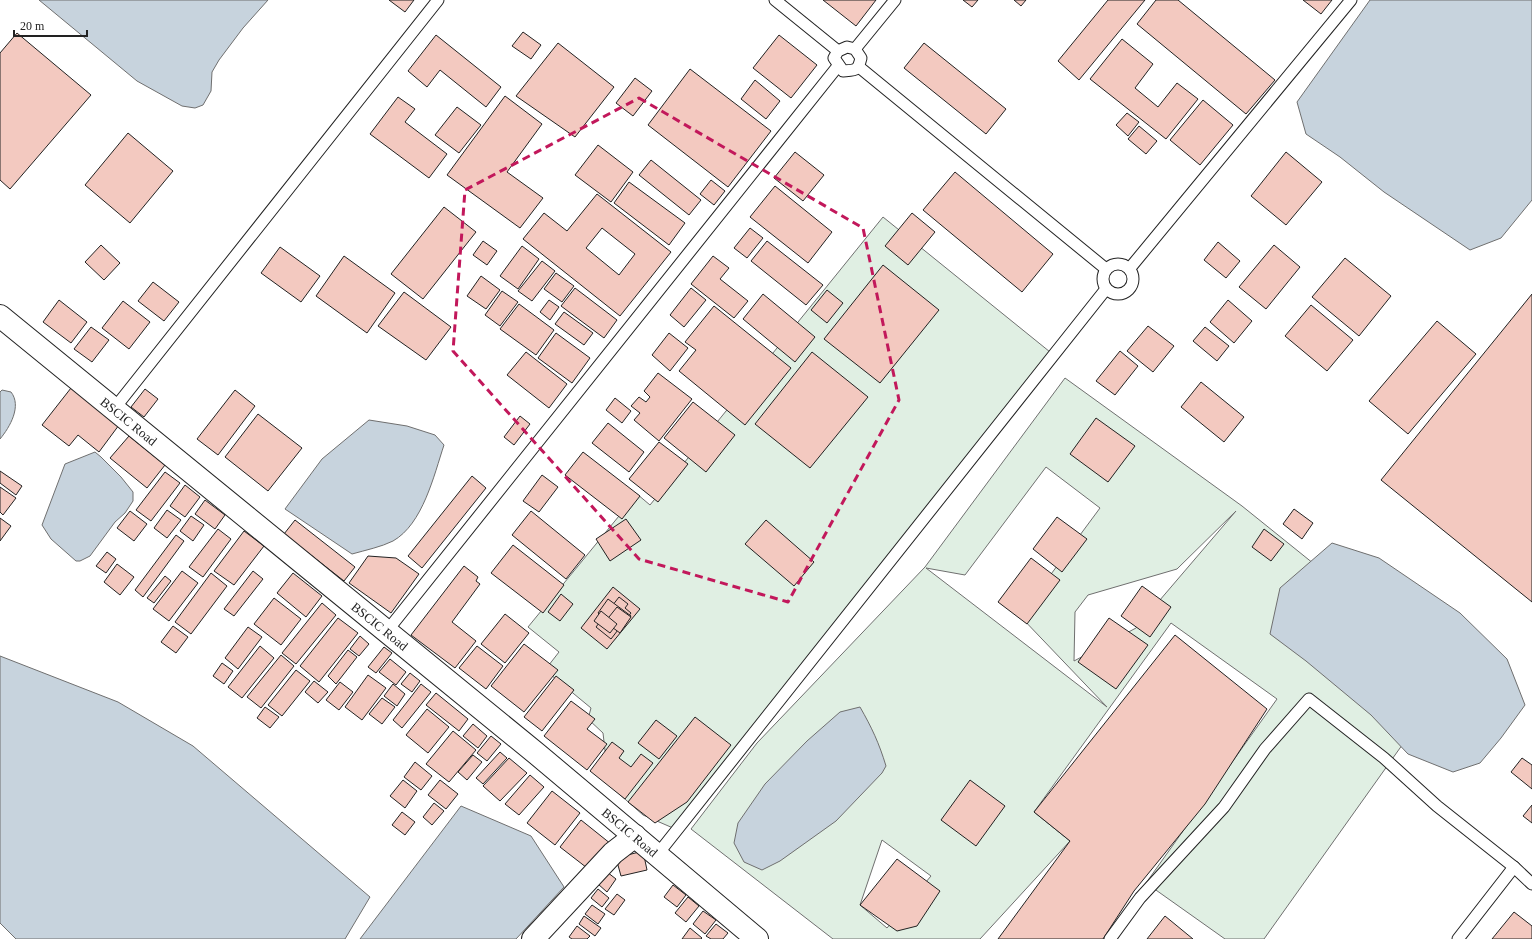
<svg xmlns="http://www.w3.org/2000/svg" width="1532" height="939" font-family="'Times New Roman',serif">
<rect width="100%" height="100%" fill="#fff"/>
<g fill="#e0efe3" stroke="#6f6f6f" fill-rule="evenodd">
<path d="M883,217l172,139 -382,472 -30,-13 -34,-30 -6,-52 -15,-14 3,-11 -46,-38 14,-18 -31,-25 109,-133 13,11z"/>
<path d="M1065,378l177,128 210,169 -188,264h-39l-79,-56 131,-184 -106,-76 -137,189 36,29 -90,98h-147l-142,-110 66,-86 168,-176zM1046,467l54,41 -80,108 87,91 -181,-139 39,7zM1236,511l-100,117 -62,33 1,-49 13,-17 89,-26zM882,840l49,36 -44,52 -27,-23z"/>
</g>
<g fill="#c7d3dd" stroke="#6f6f6f">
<path d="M39,0h229l-25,28 -24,32 -7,12 -1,19 -8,14 -8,3 -13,-2 -45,-25z"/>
<path d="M1370,0h162v200l-31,38 -31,12 -86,-58 -44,-35 -34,-23 -9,-32z"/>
<path d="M2,390l9,2c11,14 -1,35 -11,47v-47z"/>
<path d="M369,420l38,6 28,9 9,10c-10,30 -21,79 -51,96 -12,6 -27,9 -41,13l-67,-45 37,-50z"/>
<path d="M95,452l6,5 20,20 12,15v9l-8,12 -10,9 -25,34 -10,5h-4l-25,-22 -9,-14 23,-61z"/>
<path d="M1332,543l47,15 81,55 47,46 18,46 -24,33 -21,25 -27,9 -45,-18 -37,-39 -65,-54 -36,-27 10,-46z"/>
<path d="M0,656l118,46 75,44 177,151 -25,42h-329l-16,-16z"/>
<path d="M860,707c12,21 19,36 26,59l-4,7 -46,48 -56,40 -18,9 -18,-8 -10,-19 4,-20 27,-39 42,-43 33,-29z"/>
<path d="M461,806l70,30 33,51 -48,52h-156z"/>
</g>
<g fill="#f3c9c0" stroke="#222" fill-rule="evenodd">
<path d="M389,0h25l-9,12z"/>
<path d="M823,0h53l-20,26z"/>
<path d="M963,0h15l-6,7z"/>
<path d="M1014,0h12l-5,6z"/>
<path d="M1108,0h37l-66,80 -21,-19z"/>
<path d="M1156,0h22l97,80 -29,34 -109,-90z"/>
<path d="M1303,0h29l-11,14z"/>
<path d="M523,32l18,13 -10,14 -19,-13z"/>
<path d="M17,33l74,62 -81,94 -10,-9v-127z"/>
<path d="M436,35l65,52 -15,20 -46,-37 -13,17 -19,-16z"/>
<path d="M779,35l38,30 -26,33 -38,-30z"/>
<path d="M1122,39l31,25 -18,24 23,19 19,-24 21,16 -32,40 -76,-60z"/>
<path d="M558,43l56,44 -39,50 -59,-41z"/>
<path d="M924,43l82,66 -20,25 -82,-66z"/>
<path d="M690,69l81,62 -43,56 -80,-62z"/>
<path d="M635,78l17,13 -19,25 -17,-13z"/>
<path d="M755,80l25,21 -14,18 -25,-20z"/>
<path d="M505,96l37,28 -35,48 36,26 -23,30 -73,-53z"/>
<path d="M398,97l17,12 -10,13 42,32 -18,24 -59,-44z"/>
<path d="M1203,100l30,25 -33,40 -30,-25z"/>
<path d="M457,107l24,18 -22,28 -24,-18z"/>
<path d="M1127,113l12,9 -11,14 -12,-11z"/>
<path d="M1139,126l18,15 -11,13 -18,-15z"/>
<path d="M128,133l45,38 -43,52 -45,-38z"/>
<path d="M598,145l35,27 -22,30 -36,-27z"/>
<path d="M795,152l29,23 -21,26 -29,-23z"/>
<path d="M1286,152l36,30 -36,43 -35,-29z"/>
<path d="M651,160l50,40 -12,15 -50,-40z"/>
<path d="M955,172l98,82 -31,38 -99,-82z"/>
<path d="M711,180l14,11 -11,14 -14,-11z"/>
<path d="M629,182l56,41 -16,22 -55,-42z"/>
<path d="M775,186l57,46 -24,31 -58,-46z"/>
<path d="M597,194l74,58 -51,64 -97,-77 21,-26 23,18zM602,228l33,26 -16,21 -33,-27z"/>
<path d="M444,207l32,25 -53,67 -32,-25z"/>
<path d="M912,213l23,19 -27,33 -23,-19z"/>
<path d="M750,228l13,10 -16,20 -13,-10z"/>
<path d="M483,241l14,10 -10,14 -14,-10z"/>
<path d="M767,241l56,44 -17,20 -55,-44z"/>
<path d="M1218,242l22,19 -14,17 -22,-18z"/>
<path d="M101,245l19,18 -16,17 -19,-18z"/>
<path d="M1274,245l26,22 -34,42 -27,-22z"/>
<path d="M522,246l17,13 -21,30 -18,-13z"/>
<path d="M280,247l40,29 -19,26 -40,-29z"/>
<path d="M344,256l51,37 -28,40 -51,-37z"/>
<path d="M713,256l16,12 -9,11 28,22 -14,17 -43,-34z"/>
<path d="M1345,258l46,38 -32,40 -47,-39z"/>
<path d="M542,261l13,10 -23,30 -14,-10z"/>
<path d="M883,265l56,45 -59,73 -56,-44z"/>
<path d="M556,273l18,13 -12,16 -18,-13z"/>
<path d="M481,276l19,14 -14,19 -19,-13z"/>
<path d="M153,282l26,20 -15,19 -26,-20z"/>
<path d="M575,288l42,32 -13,18 -43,-32z"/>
<path d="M691,288l15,12 -22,27 -14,-12z"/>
<path d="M827,290l16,13 -16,20 -16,-13z"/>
<path d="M502,291l16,11 -18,24 -15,-11z"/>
<path d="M404,292l47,35 -25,33 -48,-34z"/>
<path d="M763,294l52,43 -20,25 -52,-43z"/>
<path d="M1532,294v308l-151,-122z"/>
<path d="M59,300l28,22 -16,21 -28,-21z"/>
<path d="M549,300l10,7 -9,13 -10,-8z"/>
<path d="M1228,300l24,21 -18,22 -24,-21z"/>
<path d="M123,301l27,21 -21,27 -27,-21z"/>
<path d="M519,304l35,26 -18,25 -36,-26z"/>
<path d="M1311,305l42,35 -26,31 -42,-35z"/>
<path d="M714,306l77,62 -46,57 -66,-54 17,-21 -11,-8z"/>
<path d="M564,312l29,21 -9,12 -29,-21z"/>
<path d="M1437,321l39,33 -68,80 -39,-33z"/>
<path d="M1148,326l26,20 -21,26 -26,-21z"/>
<path d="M91,327l18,13 -17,22 -18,-13z"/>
<path d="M1205,327l24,19 -12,15 -24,-20z"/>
<path d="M556,333l34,25 -18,25 -34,-25z"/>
<path d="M669,333l19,15 -18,23 -18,-16z"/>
<path d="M1120,351l18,15 -23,29 -19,-14z"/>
<path d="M526,352l41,32 -18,24 -42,-33z"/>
<path d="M812,352l56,45 -58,71 -55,-44z"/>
<path d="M658,373l34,26 -33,42 -25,-21 6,-7 -9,-7 8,-9 7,5 4,-5 -6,-6z"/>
<path d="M1201,382l43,35 -20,25 -43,-35z"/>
<path d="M71,388l48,37 -20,27 -21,-17 -9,11 -27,-21z"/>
<path d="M145,389l13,10 -14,18 -13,-10z"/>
<path d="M235,390l20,16 -37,49 -21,-16z"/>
<path d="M615,398l16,13 -9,12 -16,-13z"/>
<path d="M693,402l42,33 -29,37 -42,-34z"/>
<path d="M258,414l44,34 -34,43 -43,-34z"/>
<path d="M520,416l10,8 -16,21 -10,-8z"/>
<path d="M1096,418l39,28 -27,36 -38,-28z"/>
<path d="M608,423l36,29 -15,20 -37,-29z"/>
<path d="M129,436l36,29 -18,23 -37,-30z"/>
<path d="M659,442l29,22 -30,38 -29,-23z"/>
<path d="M583,452l57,44 -18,23 -57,-44z"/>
<path d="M0,471l22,15 -6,9 -16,-12z"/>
<path d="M165,472l15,11 -29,38 -15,-11z"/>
<path d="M542,475l16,12 -19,25 -16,-11z"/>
<path d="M472,476l14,12 -64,80 -14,-12z"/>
<path d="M185,485l15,12 -15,20 -15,-11z"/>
<path d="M0,487l16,11 -13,17 -3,-3z"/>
<path d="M205,500l20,15 -10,14 -20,-15z"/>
<path d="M1294,509l19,14 -11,16 -19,-15z"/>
<path d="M167,510l14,10 -14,18 -13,-10z"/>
<path d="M130,511l17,13 -13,17 -17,-13z"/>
<path d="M531,511l54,44 -19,24 -54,-44z"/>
<path d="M191,516l13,9 -11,16 -13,-10z"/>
<path d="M1057,517l30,22 -25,33 -29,-23z"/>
<path d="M0,518l11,8 -11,15z"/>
<path d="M626,519l15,21 -31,21 -14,-22z"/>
<path d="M295,520l60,47 -11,14 -60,-47z"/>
<path d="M766,520l48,42 -20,24 -49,-42z"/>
<path d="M218,529l13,10 -28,38 -14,-10z"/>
<path d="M1264,529l20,15 -13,17 -19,-14z"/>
<path d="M244,531l20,15 -30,39 -20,-14z"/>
<path d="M176,535l8,6 -41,56 -8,-7z"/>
<path d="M513,545l51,40 -21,28 -52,-40z"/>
<path d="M107,552l9,7 -10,14 -10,-7z"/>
<path d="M368,556l28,2 23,16 -28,39 -42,-30z"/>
<path d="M1031,558l29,22 -33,44 -29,-22z"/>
<path d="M117,564l17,13 -14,18 -16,-13z"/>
<path d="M464,566l14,11 -2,4 4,3 -28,38 24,19 -21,27 -44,-33z"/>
<path d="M182,571l16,12 -29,38 -16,-12z"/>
<path d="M253,571l10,8 -29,37 -10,-7z"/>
<path d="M211,573l16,13 -36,48 -16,-12z"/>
<path d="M293,573l29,23 -16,21 -29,-24z"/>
<path d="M165,576l6,5 -17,22 -7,-5z"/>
<path d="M1142,586l29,21 -21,30 -29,-21z"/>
<path d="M613,587l27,22 -33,40 -26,-21z"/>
<path d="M561,594l12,10 -13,17 -12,-9z"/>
<path d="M619,597l9,7 -3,4 6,5 -20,26 -15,-12z"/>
<path d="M274,598l27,21 -20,26 -27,-21z"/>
<path d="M608,599l23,17 -10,15 -23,-18z"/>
<path d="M322,603l14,12 -40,49 -14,-11z"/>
<path d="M617,607l14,10 -11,16 -15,-11z"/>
<path d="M601,611l16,13 -7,9 -16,-12z"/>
<path d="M505,614l24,19 -24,30 -24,-19z"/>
<path d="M338,618l20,15 -39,49 -19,-16z"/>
<path d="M1109,618l39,27 -32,44 -38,-27z"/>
<path d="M173,626l15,11 -12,16 -15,-11z"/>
<path d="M248,627l14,10 -24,32 -13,-11z"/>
<path d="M1175,635l92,74 -62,95 -71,87 -31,48h-105l72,-98 -36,-29z"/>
<path d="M360,636l9,8 -10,12 -9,-7z"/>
<path d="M524,644l34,26 -34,42 -33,-26z"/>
<path d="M260,646l14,12 -32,40 -14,-11z"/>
<path d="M477,646l26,20 -17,23 -27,-21z"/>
<path d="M384,647l8,6 -16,20 -8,-6z"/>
<path d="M348,650l9,7 -21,27 -8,-8z"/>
<path d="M281,655l13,11 -33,42 -14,-11z"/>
<path d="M390,659l16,13 -10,13 -17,-13z"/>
<path d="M222,663l11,8 -9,13 -11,-8z"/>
<path d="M296,670l14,11 -28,35 -14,-11z"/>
<path d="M410,673l10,8 -8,11 -11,-8z"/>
<path d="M368,675l18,13 -24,32 -17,-13z"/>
<path d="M556,676l18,14 -32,41 -18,-14z"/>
<path d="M314,681l14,11 -10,11 -13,-11z"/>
<path d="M340,682l13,10 -14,18 -13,-10z"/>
<path d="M393,684l12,10 -8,12 -13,-10z"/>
<path d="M421,684l10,8 -29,36 -9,-8z"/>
<path d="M436,693l32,26 -9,12 -33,-26z"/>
<path d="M382,698l13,9 -13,17 -13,-10z"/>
<path d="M571,701l24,18 -8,10 20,15 -20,26 -43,-34z"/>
<path d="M265,707l14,10 -9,11 -13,-10z"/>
<path d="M427,709l22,18 -21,26 -22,-18z"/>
<path d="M695,717l36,28 -44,57 -32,21 -27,-21z"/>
<path d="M656,720l21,16 -18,23 -21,-16z"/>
<path d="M473,724l14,12 -9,12 -15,-12z"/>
<path d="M453,731l23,19 -27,32 -23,-18z"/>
<path d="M491,736l10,8 -14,17 -10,-8z"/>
<path d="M612,742l12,9 -5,7 12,9 10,-13 12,9 -28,36 -35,-28z"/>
<path d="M500,752l7,6 -24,26 -7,-6z"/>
<path d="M473,755l9,7 -15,18 -9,-8z"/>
<path d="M509,758l18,15 -27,28 -17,-15z"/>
<path d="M1522,758l10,7v24l-21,-17z"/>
<path d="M415,762l17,14 -11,14 -17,-13z"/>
<path d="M530,775l14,12 -25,28 -14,-11z"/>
<path d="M403,780l14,11 -12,17 -15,-12z"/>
<path d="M440,780l18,14 -12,15 -18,-14z"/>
<path d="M970,780l35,26 -29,40 -35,-26z"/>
<path d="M552,791l28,22 -25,32 -28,-22z"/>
<path d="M434,803l10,8 -12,14 -9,-8z"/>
<path d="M1532,805v18l-9,-7z"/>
<path d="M402,812l13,10 -10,13 -13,-10z"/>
<path d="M581,820l30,24 -20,27 -31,-24z"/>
<path d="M643,851l4,19 -26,6 -5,-18z"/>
<path d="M897,859l43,32 -23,35 -20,5 -37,-26z"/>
<path d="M607,872l9,7 -9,13 -9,-8z"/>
<path d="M673,885l13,10 -9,12 -13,-10z"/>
<path d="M598,889l11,9 -7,9 -11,-9z"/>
<path d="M617,894l8,6 -11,15 -9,-6z"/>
<path d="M688,897l11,9 -13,16 -11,-9z"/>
<path d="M592,905l13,9 -7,10 -13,-10z"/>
<path d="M703,911l13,9 -11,14 -12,-10z"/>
<path d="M1514,912l18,14v13h-40z"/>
<path d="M584,916l17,12 -6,8 -16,-12z"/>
<path d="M1165,916l28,23h-46z"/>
<path d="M716,924l12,9 -5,6h-12l-5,-3z"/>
<path d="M577,926l13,10 -3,3h-15l-3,-2z"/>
<path d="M690,928l12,10 -1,1h-19z"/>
</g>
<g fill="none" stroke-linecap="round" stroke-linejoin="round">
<defs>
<g id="lane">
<path d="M775,0l63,51"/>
<path d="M847,47l8,2 6,9c-3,13 -5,12 -18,13l-9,-13 4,-7z"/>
<path d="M855,49l40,-49"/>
<path d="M859,67l247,202"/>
<circle cx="1118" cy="279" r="15"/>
<path d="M1130,268l221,-268"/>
<path d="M114,409l324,-409"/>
<path d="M387,631l451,-565"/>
<path d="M657,855l449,-566"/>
<path d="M1110,939l30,-41 84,-91 41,-58 44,-50 75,59 53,48 77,61 18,17"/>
<path d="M1458,939l56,-72"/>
</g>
<g id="street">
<path d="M0,316l537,438 220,185"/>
<path d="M533,939l80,-86 22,-17"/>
</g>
</defs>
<use href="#lane" stroke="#222" stroke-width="13"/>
<use href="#street" stroke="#222" stroke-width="24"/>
<use href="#lane" stroke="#fff" stroke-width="11"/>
<use href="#street" stroke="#fff" stroke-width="22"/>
</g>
<path fill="none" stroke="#c2185b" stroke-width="3" stroke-dasharray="8 5" stroke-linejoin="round" d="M639,98l224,130 36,172 -111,202 -149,-43 -186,-208 12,-161z"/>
<g text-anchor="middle" stroke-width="3" stroke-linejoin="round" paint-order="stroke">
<g font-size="13" fill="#222" stroke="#fff">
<text transform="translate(129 421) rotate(39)" y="5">BSCIC Road</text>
<text transform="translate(380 626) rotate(39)" y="5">BSCIC Road</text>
<text transform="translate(630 832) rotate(40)" y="5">BSCIC Road</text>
</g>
</g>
<path d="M14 30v6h73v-6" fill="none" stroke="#222222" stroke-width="2"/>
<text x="20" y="30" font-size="12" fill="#222222" stroke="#ffffff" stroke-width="3" paint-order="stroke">20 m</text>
</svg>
